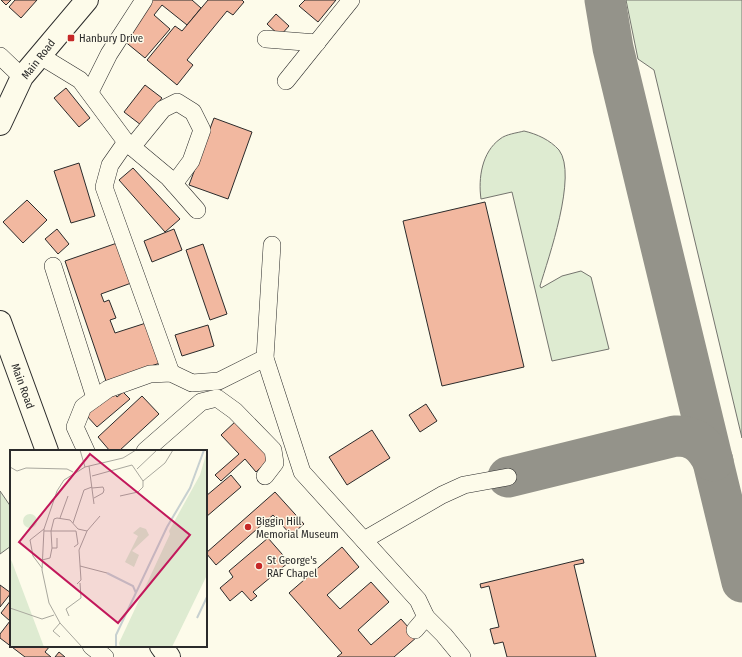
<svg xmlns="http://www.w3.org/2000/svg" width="742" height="657" font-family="'Fira Sans Condensed',sans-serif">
<rect width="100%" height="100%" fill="#fdfbea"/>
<g fill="#deebd1" stroke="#74746e">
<path d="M626,0h116v438l-88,-368 -16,-11z"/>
<path d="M524,131c13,3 26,9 35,19 19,25 -11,109 -19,136l1,2 21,-12 19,-5 10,6 18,72 -57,12 -40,-169 -31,7c-3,-21 1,-47 19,-60 6,-5 17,-6 24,-8z"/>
<path d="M0,491l11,16v39l-11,8z"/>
</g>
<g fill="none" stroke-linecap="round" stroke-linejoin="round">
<g stroke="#94938a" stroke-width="41">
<path d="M605,0l8,48 129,534"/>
<path d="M508,477l167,-41c19,-1 29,8 38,25"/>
</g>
</g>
<g fill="#f2b8a0" stroke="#2b2b2b">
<path d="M1,0h10l-5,5z"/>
<path d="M15,0h22l-16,18 -12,-11z"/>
<path d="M148,0h44l9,8 -14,17 -25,-20 -8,10 16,14 -25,29 -22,-18z"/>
<path d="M208,0h34l2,2 -11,13 -6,-4 -40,49 6,5 -16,20 -30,-25 28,-34 7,5z"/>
<path d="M305,0h31l-18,22 -19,-16z"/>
<path d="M276,14l13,12 -9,10 -13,-12z"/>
<path d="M145,85l17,13 -21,27 -17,-13z"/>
<path d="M66,88l24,30 -11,9 -25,-29z"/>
<path d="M214,118l38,14 -24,67 -39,-14z"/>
<path d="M79,163l16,53 -24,7 -17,-52z"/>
<path d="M133,168l47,51 -15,13 -46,-52z"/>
<path d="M27,200l20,20 -24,23 -20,-21z"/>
<path d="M485,202l39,165 -82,19 -39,-165z"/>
<path d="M57,229l12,15 -11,10 -13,-15z"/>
<path d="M174,229l8,21 -30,12 -8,-21z"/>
<path d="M120,242l14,40 -33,12 3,8 5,-2 7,18 -6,2 5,13 31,-10 14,40 -54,18 -41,-120z"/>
<path d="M203,244l24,70 -17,6 -24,-70z"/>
<path d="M208,325l6,21 -32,10 -7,-21z"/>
<path d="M113,392l4,5 6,-5 7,7 -33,28 -11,-12z"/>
<path d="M142,396l17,18 -40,37h-9l-12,-14z"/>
<path d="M426,404l11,17 -17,11 -11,-17z"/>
<path d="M236,421l34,38 -14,13 -11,-13 -24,22 -6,-6 24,-21 -18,-19z"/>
<path d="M372,430l18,28 -43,27 -18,-28z"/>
<path d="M231,475l10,12 -35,30v-21z"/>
<path d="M275,492l29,32 -13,11 -18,-20 -57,50 -10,-12z"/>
<path d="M268,538l21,24 -36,30 4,4 -6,5 -9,-10 -12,10 -10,-13 13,-11 -4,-6z"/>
<path d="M342,547l17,20 -32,28 13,14 31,-27 18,20 -31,28 13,15 30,-26 16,18 -23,20h-57l5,-4 -53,-60z"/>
<path d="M583,559l1,4 -10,2 22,92h-89l-4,-15 -9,2 -4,-15 9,-2 -10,-41 -8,2 -1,-4z"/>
<path d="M0,585l11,8 -11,14z"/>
<path d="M11,600v46h39l-5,6 6,5h-26l-25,-19v-4l10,-13 -9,-8z"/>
<path d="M59,652l6,5h-10z"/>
</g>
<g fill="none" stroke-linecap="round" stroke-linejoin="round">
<defs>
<g id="minor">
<path d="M266,39l51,4"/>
<path d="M39,55l41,25 46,62 42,35 29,33"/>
<path d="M0,56l22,21"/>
<path d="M286,81l65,-81"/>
<path d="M90,92l19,-38 35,-54"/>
<path d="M126,142l-16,23 -6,22 67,186"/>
<path d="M132,147l31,-38 14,-7 16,10 9,18 -11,31 -17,23"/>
<path d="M272,245l-7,113 37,114 116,128 8,17 -11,13"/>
<path d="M53,266l42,132"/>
<path d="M86,451l-11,-24 8,-20 25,-18 42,-15 21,-1 21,10 27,-2 46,-23"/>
<path d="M145,451l56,-49 16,-4 18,13 38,39 2,13 -10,13"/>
<path d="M364,540l78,-45 22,-10 44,-8"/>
<path d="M426,617l18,18 18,22"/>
<path d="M91,646l14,11"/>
</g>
<g id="major">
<path d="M0,124l22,-47 65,-77"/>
<path d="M0,322l47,129"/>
<path d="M161,646l8,11"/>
</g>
</defs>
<use href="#minor" stroke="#2b2b2b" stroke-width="18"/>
<use href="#major" stroke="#2b2b2b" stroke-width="24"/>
<use href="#minor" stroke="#fdfbea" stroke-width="17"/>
<use href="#major" stroke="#fdfbea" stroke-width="22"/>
</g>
<g fill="#c62828" stroke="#fdfbea" stroke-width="1.5">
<rect x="67" y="34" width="8" height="8" rx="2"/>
<circle cx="248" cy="527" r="4"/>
<circle cx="259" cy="566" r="4"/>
</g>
<g text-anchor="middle" stroke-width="3" stroke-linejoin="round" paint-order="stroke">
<g font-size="11" fill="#2b2b2b" stroke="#fdfbea" text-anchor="start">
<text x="79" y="42">Hanbury Drive</text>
<text x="256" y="525">Biggin Hill<tspan x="256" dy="13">Memorial Museum</tspan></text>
<text x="267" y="564">St George's<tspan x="267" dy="13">RAF Chapel</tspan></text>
</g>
<g font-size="11" fill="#2b2b2b" stroke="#fdfbea">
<text transform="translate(38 59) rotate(-52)" y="4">Main Road</text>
<text transform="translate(23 386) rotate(70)" y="4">Main Road</text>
</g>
</g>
<g transform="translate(10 450)">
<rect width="197" height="197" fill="#fdfbea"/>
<path d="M197,1v124l-35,72h-52l-1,-4 51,-109 -1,-3 31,-56zM13 71a7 7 0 1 1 14 0a7 7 0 1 1-14 0ZM130,77l6,2 3,6 -17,16 7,4 -5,12 -9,-5 13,-26 -5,-3zM0,108l2,4 32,85h-34z" fill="#deebd1"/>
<path fill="none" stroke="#c7d0d0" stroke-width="2" d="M97,123l26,13 3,7M187,168l10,-21M106,197v-12l51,-108 23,-39 14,-38"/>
<path fill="none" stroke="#a9a89e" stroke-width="1" d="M70,0l5,17M79,16l5,38M0,17l7,4 9,-3 41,1 6,3M127,19l20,-19M82,26l40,-11 11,16v6l-5,5 -18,4M133,31l22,-18 8,-13M82,38l11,-1 1,3 -1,3 -9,5M50,68l8,-22M63,73l11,-33 8,-3M34,81h32l2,13 -4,3M42,98l-1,-17 3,-12 3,-1 13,2 8,9 9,2M32,110l8,-2 2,-10h5v-10M70,116l27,7M32,118l-9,-12 -3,-16 14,-11M67,134l4,-4 -2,-30 8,-19 13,-15M0,158l32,11 12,-4M59,166l-3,-7 15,-11 -1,-15M50,173l-7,8 7,6M72,197l-22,-24 -11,-20 -7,-33 2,-41 13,-38 7,-11 21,-13 38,-9 13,-8"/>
<path fill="#c2185b" fill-opacity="0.15" stroke="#c2185b" stroke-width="2" d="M80,4l100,81 -72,88 -99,-81z"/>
<rect width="197" height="197" fill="none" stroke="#2b2b2b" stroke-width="2"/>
</g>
</svg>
